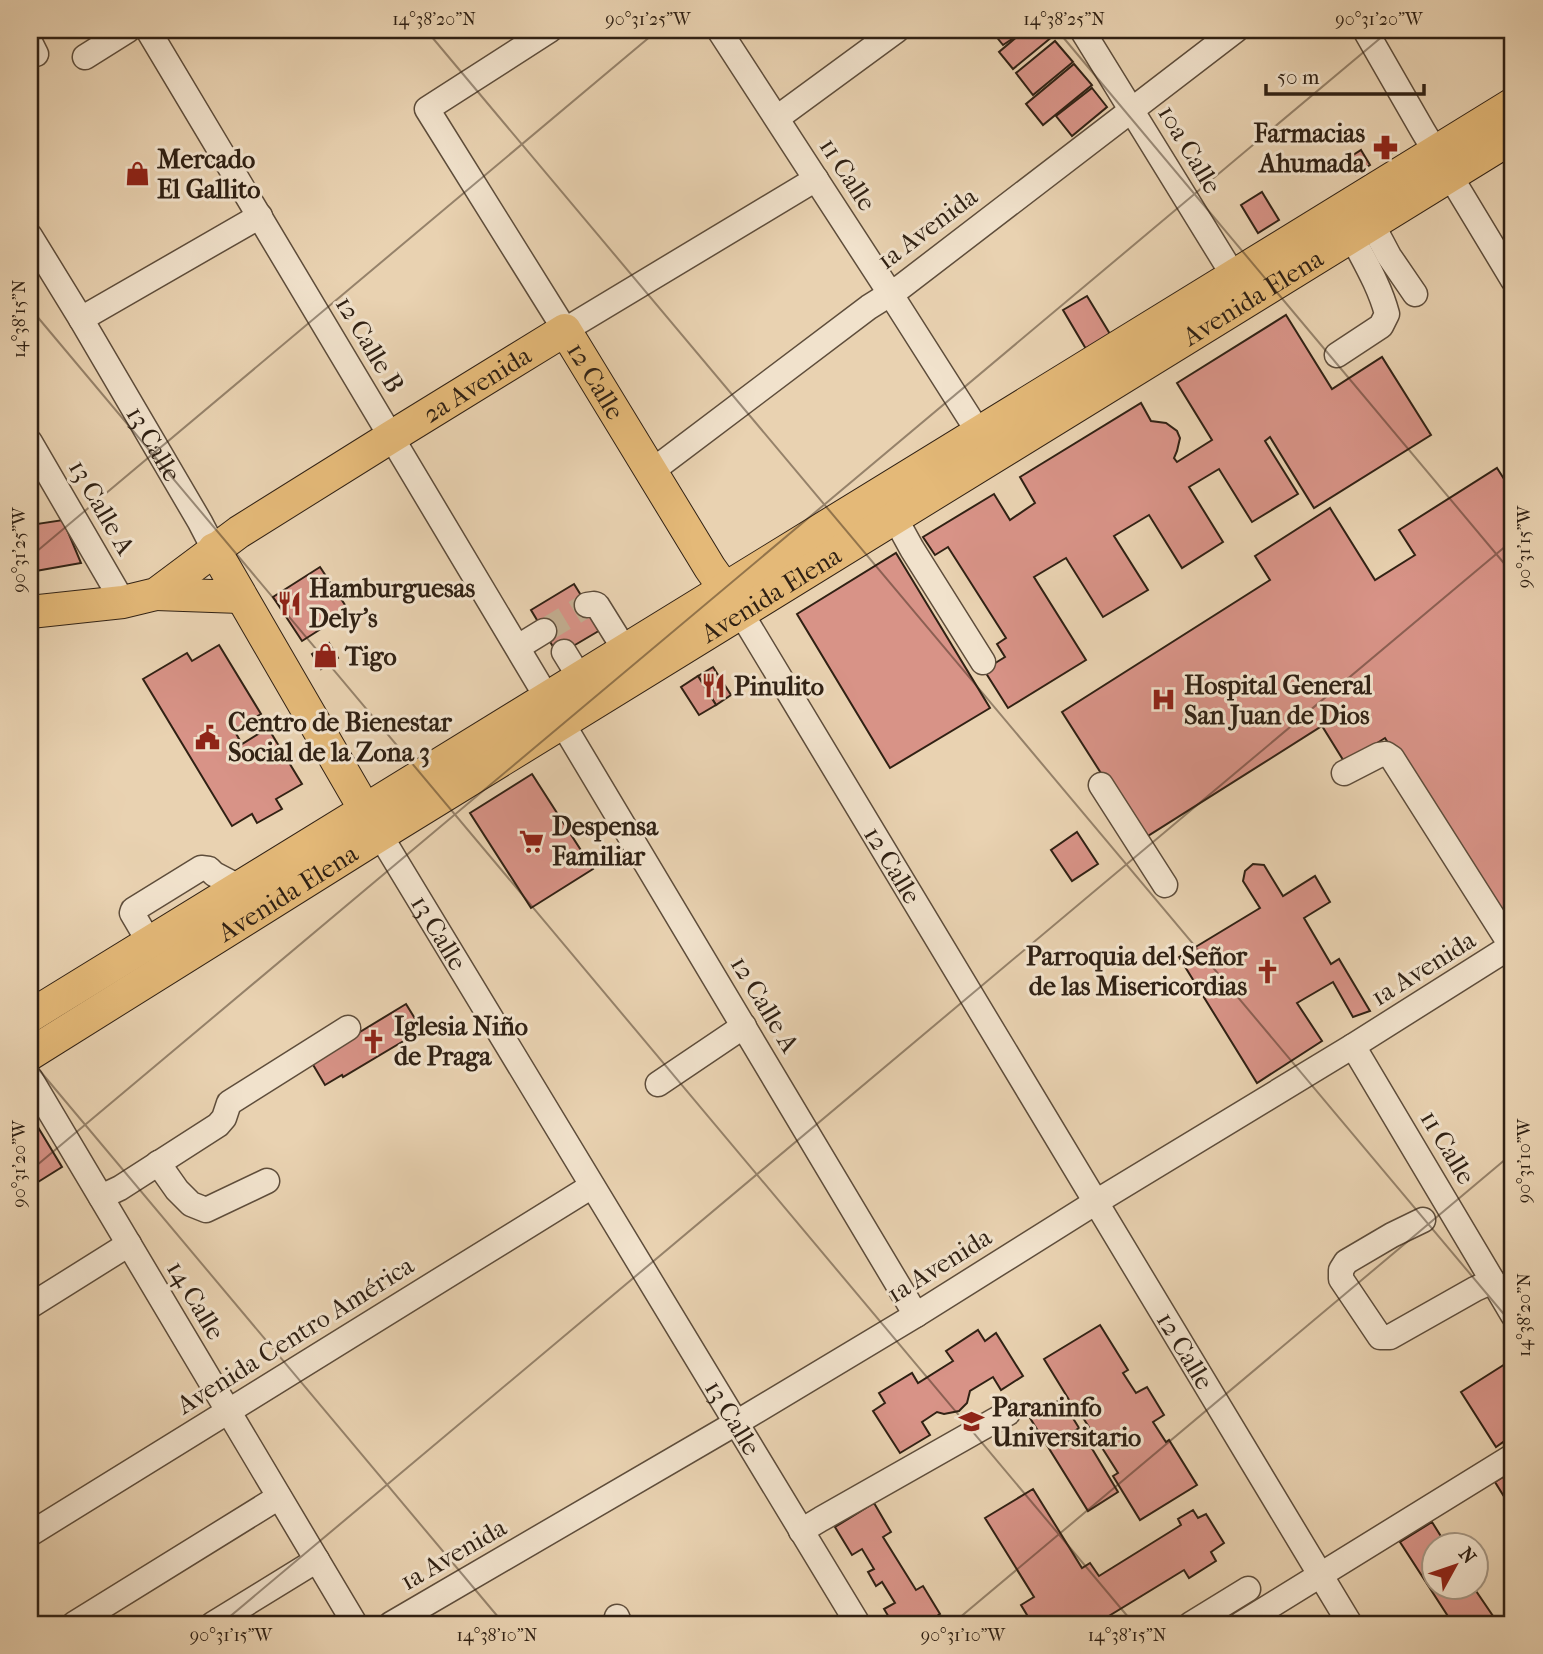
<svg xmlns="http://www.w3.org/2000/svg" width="1543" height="1654" font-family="'IM FELL French Canon',serif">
<rect width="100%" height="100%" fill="#e9d2b1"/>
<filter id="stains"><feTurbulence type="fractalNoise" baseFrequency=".00286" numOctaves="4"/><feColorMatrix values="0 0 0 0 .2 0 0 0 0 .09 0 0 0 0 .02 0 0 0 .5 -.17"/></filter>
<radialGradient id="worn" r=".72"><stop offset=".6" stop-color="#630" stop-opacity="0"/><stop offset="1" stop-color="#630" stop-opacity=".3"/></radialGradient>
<g fill="#d89387" stroke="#302114" stroke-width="2">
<path d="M991,30h13l8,9 -9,6z"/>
<path d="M1007,30h14l-8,7z"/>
<path d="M1025,30h31l2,2 -45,37 -14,-17z"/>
<path d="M1055,41l18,21 -40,33 -17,-22z"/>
<path d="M1074,64l18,21 -49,40 -17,-21z"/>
<path d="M1092,88l15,19 -35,29 -16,-20z"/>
<path d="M1387,137l8,14 -11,7 -9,-13z"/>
<path d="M1361,150l9,15 -14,9 -9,-15z"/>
<path d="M1262,192l17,28 -21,13 -17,-28z"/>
<path d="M1087,296l26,43 -24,15 -26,-44z"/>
<path d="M1286,315l46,74 50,-32 49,78 -117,73 -44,-71 -5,4 33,53 -46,28 -33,-53 -30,18 34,55 -41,26 -33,-53 -35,21 34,54 -45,27 -37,-59 -32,19 52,83 -78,48 -24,-38 21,-13 -8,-13 9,-6 -58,-91 -13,8 -12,-18 71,-43 16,26 25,-17 -15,-26 121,-74 10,18 15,2 11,8 3,7 -3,13 -3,7 3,4 35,-22 -35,-57z"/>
<path d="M1497,468l16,25v422l-11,7 -117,-184 -40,25 -23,-37 -179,113 -81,-127 208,-132 -15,-24 75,-48 45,72 40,-25 -16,-25z"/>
<path d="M63,520l18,43 -51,9v-47z"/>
<path d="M896,553l94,155 -100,60 -93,-154z"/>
<path d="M320,567l29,44 -47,30 -29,-44z"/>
<path d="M574,584l28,45 -44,26 -27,-45z"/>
<path d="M329,643l9,15 -17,11 -9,-15z"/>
<path d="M219,645l42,69 -27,16 8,14 26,-16 34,56 -26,15 6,10 -25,14 -5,-9 -20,12 -89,-147 44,-26 5,8z"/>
<path d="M713,667l18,28 -15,10 -18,-29z"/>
<path d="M698,676l18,29 -17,10 -18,-28z"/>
<path d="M532,774l61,95 -62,39 -61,-95z"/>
<path d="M1077,832l21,32 -26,17 -21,-31z"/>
<path d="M1253,864l11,1 19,31 32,-20 15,26 -26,16 27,46 8,-5 31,52 -17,6 -20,-35 -36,21 25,38 -65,42 -78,-126 81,-49 -17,-27 2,-10z"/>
<path d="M406,1004l16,26 -79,47 -1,-2 -17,10 -13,-22 15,-11z"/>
<path d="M30,1114l32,53 -32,20z"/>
<path d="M1100,1325l28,45 -5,3 13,20 11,-6 17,28 -11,7 13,20 3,-2 28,45 -57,35 -27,-44 5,-3 -45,-71 -2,1 -27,-44z"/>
<path d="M978,1330l7,11 11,-8 27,43 -22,14 -8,-13 -23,14 -3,12 -8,8 -15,3 -7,-2 -15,10 8,13 -30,18 -27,-42 12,-8 -6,-10 33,-20 6,10 35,-22 -7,-10z"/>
<path d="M1513,1359v76l-17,12 -35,-55z"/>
<path d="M1061,1399l18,29 -16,10 3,5 16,-11 36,60 -30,19 -58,-93z"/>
<path d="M1513,1471v40l-18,-29z"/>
<path d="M1033,1489l49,79 8,-5 9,13 82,-51 -3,-6 15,-9 5,8 8,-4 18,29 -13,9 5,9 -27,17 -5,-8 -80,49 4,5h-85l7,-4 -9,-15 13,-8 -49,-79z"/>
<path d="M874,1503l17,29 -8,5 33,53 7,-4 17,28 -16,10h-31l-9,-15 11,-6 -13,-21 -6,4 -8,-14 6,-3 -12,-20 -10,6 -17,-28z"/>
<path d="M1432,1522l15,24h-13v42h40l19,28 -12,8h-28l-53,-82z"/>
</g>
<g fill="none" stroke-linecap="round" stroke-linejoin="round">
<path stroke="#c4af92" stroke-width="24" stroke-dasharray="24 12" stroke-linecap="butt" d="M544,631l43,-26"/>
<defs>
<g id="minor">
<path d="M148,30l768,1285"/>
<path d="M550,30l-123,79 138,221 251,-151"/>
<path d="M719,30l178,274 91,143"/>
<path d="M1082,30l161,261"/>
<path d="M1365,30l58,101 90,149"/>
<path d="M30,42l6,12"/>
<path d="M85,57l43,-27"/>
<path d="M777,118l120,-88"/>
<path d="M1372,224l17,32 26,38"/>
<path id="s1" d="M30,236l51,83 119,203 14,27"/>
<path d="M81,319l179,-103"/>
<path d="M1337,355l44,-29 6,-12c-7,-27 -22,-52 -35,-77"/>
<path d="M30,442l93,160"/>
<path d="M652,471l217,-164 32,-20 335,-257"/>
<path d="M895,518l17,31 71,113"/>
<path d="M587,605l7,-1 3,1 28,45"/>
<path id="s2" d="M741,613l609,1011"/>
<path d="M518,647l26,-16"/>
<path d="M564,652l16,26"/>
<path d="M1344,773l35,-18 7,-1 6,4 120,189"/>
<path d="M1101,785l64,100"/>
<path id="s3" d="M380,835l478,789"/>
<path d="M149,942l-17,-29 1,-3 68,-42 8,1 5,5 25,13"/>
<path d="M1353,1046l160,269"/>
<path d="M30,1078l325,546"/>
<path d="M658,1084l86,-58"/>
<path d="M158,1163l19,27 14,14 15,6 61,-29"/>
<path d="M101,1197l19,-9 98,-63 6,-7 5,-15 119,-75"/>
<path d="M1423,1220l-31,15 -46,27 -5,8v9l39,58h10l85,-48 18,-8"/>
<path d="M30,1306l99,-62"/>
<path d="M801,1531l20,-12 187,-106"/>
<path d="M30,1534l562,-348"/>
<path d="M617,1617l3,7"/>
<path d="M74,1624l205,-127"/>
<path d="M213,1624l104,-64"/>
<path d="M391,1624l345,-201 180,-108 180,-113 257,-156 160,-101"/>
<path d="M1191,1624l57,-35"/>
<path d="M1241,1624l272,-168"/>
</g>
<g id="major">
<path d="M214,549l161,278"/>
<path d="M156,594l84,3"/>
<path id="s4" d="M30,612l93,-10 33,-8 83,-62 152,-95 174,-107 145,238 27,38"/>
<path d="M30,1016l1483,-912"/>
<path id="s5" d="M30,1054l350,-219 1133,-698"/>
</g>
</defs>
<use href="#minor" stroke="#5e4d3b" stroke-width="27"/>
<use href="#major" stroke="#302114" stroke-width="34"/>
<use href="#minor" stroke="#f1e2cc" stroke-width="24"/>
<use href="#major" stroke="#e4b978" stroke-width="32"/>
</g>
<path fill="none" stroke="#302114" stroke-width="2" stroke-opacity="0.45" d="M426,30l1087,1295M1057,30l456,544M30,308l1104,1316M30,557l628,-527M30,1059l474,565M30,1171l1360,-1141M221,1624l1292,-1084M952,1624l561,-471"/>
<defs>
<symbol id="pharmacy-bare" viewBox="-9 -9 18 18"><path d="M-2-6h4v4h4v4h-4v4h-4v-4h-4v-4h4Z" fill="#8f2418" stroke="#f1e2cc" stroke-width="2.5" paint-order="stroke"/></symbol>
<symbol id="shop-bare" viewBox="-9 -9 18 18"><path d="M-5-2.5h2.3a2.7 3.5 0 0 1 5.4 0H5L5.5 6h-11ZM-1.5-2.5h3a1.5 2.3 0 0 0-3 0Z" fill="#8f2418" stroke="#f1e2cc" stroke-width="2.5" paint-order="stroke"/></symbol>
<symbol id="restaurant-bare" viewBox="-9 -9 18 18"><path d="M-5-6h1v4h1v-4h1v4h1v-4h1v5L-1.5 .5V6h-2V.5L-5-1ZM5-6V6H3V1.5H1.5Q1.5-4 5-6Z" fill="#8f2418" stroke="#f1e2cc" stroke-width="2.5" paint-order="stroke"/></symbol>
<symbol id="hospital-bare" viewBox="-9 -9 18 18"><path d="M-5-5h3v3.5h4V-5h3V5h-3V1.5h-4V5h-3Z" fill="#8f2418" stroke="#f1e2cc" stroke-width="2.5" paint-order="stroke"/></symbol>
<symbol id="civic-bare" viewBox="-9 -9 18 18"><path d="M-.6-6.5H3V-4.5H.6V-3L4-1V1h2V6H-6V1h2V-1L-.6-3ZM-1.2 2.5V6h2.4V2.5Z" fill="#8f2418" stroke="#f1e2cc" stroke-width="2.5" paint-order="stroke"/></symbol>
<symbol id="supermarket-bare" viewBox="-9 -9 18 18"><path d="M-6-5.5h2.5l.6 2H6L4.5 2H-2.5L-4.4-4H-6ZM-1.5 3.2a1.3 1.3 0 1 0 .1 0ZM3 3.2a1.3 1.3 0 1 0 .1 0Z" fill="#8f2418" stroke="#f1e2cc" stroke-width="2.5" paint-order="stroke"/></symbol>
<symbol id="church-bare" viewBox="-9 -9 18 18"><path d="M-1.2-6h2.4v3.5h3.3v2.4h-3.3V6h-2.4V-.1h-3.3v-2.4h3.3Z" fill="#8f2418" stroke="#f1e2cc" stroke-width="2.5" paint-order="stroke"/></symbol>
<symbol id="university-bare" viewBox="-9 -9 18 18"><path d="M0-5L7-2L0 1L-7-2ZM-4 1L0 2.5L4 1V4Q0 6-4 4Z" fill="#8f2418" stroke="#f1e2cc" stroke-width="2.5" paint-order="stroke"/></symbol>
</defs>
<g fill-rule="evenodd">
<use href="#pharmacy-bare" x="1368" y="130" width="35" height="35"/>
<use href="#shop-bare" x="120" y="156" width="35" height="35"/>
<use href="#restaurant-bare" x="272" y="586" width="35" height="35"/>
<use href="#shop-bare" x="308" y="638" width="35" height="35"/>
<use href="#restaurant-bare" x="696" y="668" width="35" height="35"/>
<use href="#hospital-bare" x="1146" y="682" width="35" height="35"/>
<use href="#civic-bare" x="190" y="720" width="35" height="35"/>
<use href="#supermarket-bare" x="514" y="824" width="35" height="35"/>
<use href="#church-bare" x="1250" y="954" width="35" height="35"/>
<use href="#church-bare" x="356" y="1024" width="35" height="35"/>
<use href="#university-bare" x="954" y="1404" width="35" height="35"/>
</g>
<g text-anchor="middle" stroke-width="6" stroke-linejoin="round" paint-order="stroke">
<g font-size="26" font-weight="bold" fill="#302114" stroke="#f1e2cc" text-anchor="start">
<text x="1365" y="142" text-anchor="end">Farmacias<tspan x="1365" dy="30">Ahumada</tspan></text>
<text x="157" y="168">Mercado<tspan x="157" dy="30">El Gallito</tspan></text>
<text x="309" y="597">Hamburguesas<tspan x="309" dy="30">Dely's</tspan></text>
<text x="345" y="665">Tigo</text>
<text x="1184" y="694">Hospital General<tspan x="1184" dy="30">San Juan de Dios</tspan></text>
<text x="734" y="695">Pinulito</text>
<text x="228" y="731">Centro de Bienestar<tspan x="228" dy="30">Social de la Zona 3</tspan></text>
<text x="552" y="835">Despensa<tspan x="552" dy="30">Familiar</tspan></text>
<text x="1247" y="965" text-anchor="end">Parroquia del Señor<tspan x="1247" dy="30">de las Misericordias</tspan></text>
<text x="394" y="1035">Iglesia Niño<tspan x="394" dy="30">de Praga</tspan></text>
<text x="992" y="1416">Paraninfo<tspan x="992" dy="30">Universitario</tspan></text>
</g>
<g font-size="26" fill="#302114" stroke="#f1e2cc">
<text transform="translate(1190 149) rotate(59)" y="9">10a Calle</text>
<text transform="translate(848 174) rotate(57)" y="9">11 Calle</text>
<text transform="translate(927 228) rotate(-37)" y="9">1a Avenida</text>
<text dy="9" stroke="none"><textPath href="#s5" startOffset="1438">Avenida Elena</textPath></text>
<text transform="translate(370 344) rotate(59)" y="9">12 Calle B</text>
<text dy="9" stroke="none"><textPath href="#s4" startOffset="674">12 Calle</textPath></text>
<text dy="9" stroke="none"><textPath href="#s4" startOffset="511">2a Avenida</textPath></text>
<text dy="9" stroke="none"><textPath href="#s1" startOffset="242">13 Calle</textPath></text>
<text transform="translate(102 507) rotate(60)" y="9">13 Calle A</text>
<text dy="9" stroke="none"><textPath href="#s5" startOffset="872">Avenida Elena</textPath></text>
<text dy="9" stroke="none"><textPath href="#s2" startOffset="294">12 Calle</textPath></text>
<text dy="9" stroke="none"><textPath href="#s5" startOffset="304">Avenida Elena</textPath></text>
<text dy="9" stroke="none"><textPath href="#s3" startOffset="114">13 Calle</textPath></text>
<text transform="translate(1423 968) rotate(-32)" y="9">1a Avenida</text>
<text transform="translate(765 1004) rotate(59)" y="9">12 Calle A</text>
<text transform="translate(1448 1147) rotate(59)" y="9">11 Calle</text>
<text transform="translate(939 1265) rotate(-32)" y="9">1a Avenida</text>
<text transform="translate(196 1300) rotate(59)" y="9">14 Calle</text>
<text transform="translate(295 1335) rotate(-32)" y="9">Avenida Centro América</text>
<text dy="9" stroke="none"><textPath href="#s2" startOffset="861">12 Calle</textPath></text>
<text dy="9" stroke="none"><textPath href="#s3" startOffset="681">13 Calle</textPath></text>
<text transform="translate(453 1554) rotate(-30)" y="9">1a Avenida</text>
</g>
</g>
<rect width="1543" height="1654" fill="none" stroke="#e9d2b1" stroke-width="77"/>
<g transform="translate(1455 1566) rotate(50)"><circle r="33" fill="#f1e2cc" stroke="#a49582" stroke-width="2"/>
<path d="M0-5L12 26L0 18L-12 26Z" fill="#8f2418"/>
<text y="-10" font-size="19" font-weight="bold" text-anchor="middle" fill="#302114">N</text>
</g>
<path d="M1266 84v10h158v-10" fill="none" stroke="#302114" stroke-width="3.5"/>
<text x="1277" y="84" font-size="21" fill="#302114" stroke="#f1e2cc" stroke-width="5" paint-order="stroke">50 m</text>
<rect x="38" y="38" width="1466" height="1578" fill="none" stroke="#302114" stroke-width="2.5"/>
<g font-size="18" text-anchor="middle" fill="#302114">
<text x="434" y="25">14°38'20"N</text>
<text x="648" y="25">90°31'25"W</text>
<text x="1064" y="25">14°38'25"N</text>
<text x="1379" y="25">90°31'20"W</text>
<text transform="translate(19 319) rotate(-90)" y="6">14°38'15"N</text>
<text transform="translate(1524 547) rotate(-90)" y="6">90°31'15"W</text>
<text transform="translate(19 550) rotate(-90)" y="6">90°31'25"W</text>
<text transform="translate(1524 1161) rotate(-90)" y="6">90°31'10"W</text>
<text transform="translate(19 1164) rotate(-90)" y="6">90°31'20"W</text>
<text transform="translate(1524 1315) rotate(-90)" y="6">14°38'20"N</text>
<text x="231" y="1641">90°31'15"W</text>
<text x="497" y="1641">14°38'10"N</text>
<text x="963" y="1641">90°31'10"W</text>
<text x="1127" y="1641">14°38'15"N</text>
</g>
<rect width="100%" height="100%" filter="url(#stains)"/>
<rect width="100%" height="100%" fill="url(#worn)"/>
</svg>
